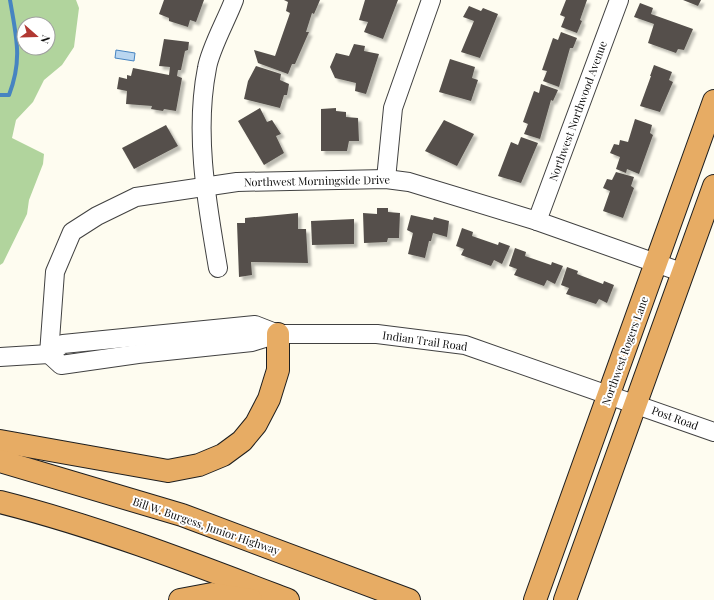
<svg xmlns="http://www.w3.org/2000/svg" width="714" height="600" font-family="'Playfair Display',serif">
<defs>
<filter id="shadow"><feDropShadow dx="3.5" dy="3.5" stdDeviation="1" flood-color="#0004"/></filter>
</defs>
<rect width="100%" height="100%" fill="#fefcf0"/>
<path fill="#b1d49d" fill-rule="evenodd" d="M0,0h76l3,8 -5,39 -12,18 -18,15 -11,22 -17,18 -4,18 32,16 -1,10 -14,36 -2,14 -24,49 -3,2zM24,24h24v24h-24z"/>
<path fill="#b9d6f0" stroke="#4684c1" d="M116,50l19,3 -1,8 -19,-3z"/>
<g fill="none" stroke-linecap="round" stroke-linejoin="round">
<path stroke="#4684c1" stroke-width="4" d="M0,95h9c14,-36 7,-59 1,-95"/>
</g>
<g fill="#55504b" filter="url(#shadow)">
<path d="M164,0h40l-8,22 -6,-2 -2,7 -19,-6v-3l-10,-4z"/>
<path d="M284,0h36l-6,14 -2,-1 -6,19h3l-14,32h-3l-4,10 -30,-11 -4,-13 21,6 15,-43 -4,-2 2,-9z"/>
<path d="M365,0h33l-15,39 -19,-7 4,-10 -9,-2z"/>
<path d="M566,0h21l-7,20 2,1 -5,12 -16,-6 4,-10 -5,-2z"/>
<path d="M683,0h18l-3,6z"/>
<path d="M640,3l13,5 -2,6 42,15 -9,21 -6,-1 -2,4 -28,-10 6,-19 -20,-7z"/>
<path d="M469,6l12,5 2,-3 15,6 -18,44 -19,-6 13,-31 -11,-4z"/>
<path d="M561,32l16,6 -4,10h-3l-11,39 -16,-6 4,-10 -5,-1 11,-32 5,2z"/>
<path d="M164,39l25,3 -1,8 -3,1 -4,19h-3l-1,6 5,2 -6,33 -12,-2 -1,2 -12,-2 1,-3 -26,-2 1,-13 -10,-2 2,-12 8,2v-4l4,1 2,-8 36,7 1,-8 -11,-1z"/>
<path d="M354,44l11,2 -1,5 15,3 -13,40 -11,-3 1,-8 -21,-5 -5,-11 6,-14 13,3z"/>
<path d="M450,59l25,8 -3,11 6,2 -7,21 -32,-9z"/>
<path d="M654,65l18,7 -3,8 4,2 -13,30 -20,-6 11,-30h-1z"/>
<path d="M256,66l25,8 -1,6 9,4 -2,11h-3l-4,13 -36,-9 4,-18z"/>
<path d="M541,84l17,6 -5,11 -2,-1 -11,39 -16,-5 4,-10 -5,-2 11,-31 5,2z"/>
<path d="M260,108l7,14 5,-2 9,14 -5,2 8,17 -20,12 -26,-44z"/>
<path d="M336,108v3l10,1v5l12,1 1,23h-10l-2,10h-26v-42z"/>
<path d="M635,119l17,6 -2,8 3,2 -14,39 -12,-5 -1,4 -10,-4 4,-12 -10,-4 4,-9 5,1 1,-5 8,2z"/>
<path d="M444,120l30,14 -17,32 -32,-15z"/>
<path d="M166,125l12,21 -44,23 -12,-21z"/>
<path d="M521,137l17,6 -17,40 -23,-7 13,-34 7,3z"/>
<path d="M616,172l18,5 -3,9 3,2 -11,30 -20,-7 7,-20 -7,-3 4,-9 5,1z"/>
<path d="M377,208h11v4l12,1 -1,25h-11l-1,4 -23,1 -1,-30 14,1z"/>
<path d="M298,213v16h8l2,34 -57,-1 1,13 -13,2 -2,-54h8v-5z"/>
<path d="M411,215l22,5 1,-3 15,4 -2,16 -14,-4 -2,8h-2l-4,17 -17,-4 5,-21 -6,-3z"/>
<path d="M354,219v25l-42,1 -1,-24z"/>
<path d="M462,228l11,4 -1,4 26,9 1,-3 11,4 -8,18 -8,-4 -3,6 -30,-11 3,-6 -8,-3z"/>
<path d="M515,248l11,4 -1,4 26,9 1,-3 11,4 -8,18 -8,-4 -3,6 -30,-11 3,-6 -8,-3z"/>
<path d="M567,267l11,4 -1,3 26,10 1,-3 10,4 -7,18 -8,-4 -3,5 -30,-10 3,-6 -8,-3z"/>
</g>
<g fill="none" stroke-linecap="round" stroke-linejoin="round">
<defs>
<g id="minor">
<path d="M386,179l7,-71 38,-108"/>
<path d="M537,221l82,-221"/>
<path d="M218,268c-11,-65 -24,-134 -11,-200 3,-19 20,-49 27,-68"/>
<path d="M49,354l6,-82 17,-40 25,-16 39,-19 101,-15 149,-3 23,3 128,39 147,52"/>
<path d="M49,354l12,11 77,-11 114,-12 26,-8h99l88,11 249,87"/>
<path d="M0,357l49,-3 14,-10 192,-19 23,9"/>
</g>
<g id="highway">
<path d="M0,441l168,30 31,-6 24,-10 19,-14 14,-17 13,-25 9,-29v-36"/>
<path d="M0,461l182,54 227,85"/>
<path d="M0,502c99,25 194,62 288,98"/>
<path d="M180,600l32,-6 39,6"/>
<path d="M535,600l179,-499"/>
<path d="M565,600l149,-414"/>
</g>
</defs>
<use href="#minor" stroke="#414141" stroke-width="20"/>
<use href="#highway" stroke="#1f1f1f" stroke-width="24"/>
<use href="#minor" stroke="#fff" stroke-width="18"/>
<use href="#highway" stroke="#e7ac64" stroke-width="22"/>
</g>
<g text-anchor="middle" stroke-width="4" stroke-linejoin="round" paint-order="stroke">
<g font-size="11" fill="#0e0e0e" stroke="#fff">
<text transform="translate(578 111) rotate(-70)" y="4">Northwest Northwood Avenue</text>
<text transform="translate(317 181) rotate(-1)" y="4">Northwest Morningside Drive</text>
<text transform="translate(425 341) rotate(8)" y="4">Indian Trail Road</text>
<text transform="translate(625 351) rotate(-70)" y="4">Northwest Rogers Lane</text>
<text transform="translate(675 418) rotate(20)" y="4">Post Road</text>
<text transform="translate(206 526) rotate(19)" y="4">Bill W. Burgess, Junior Highway</text>
</g>
</g>
<g transform="translate(36 36) rotate(110)"><circle r="19" fill="#ffffff" stroke="#9f9f9f"/>
<path d="M0-3L7 15L0 10L-7 15Z" fill="#b13832"/>
<text y="-6" font-size="11" font-weight="bold" text-anchor="middle" fill="#0e0e0e">N</text>
</g>
</svg>
